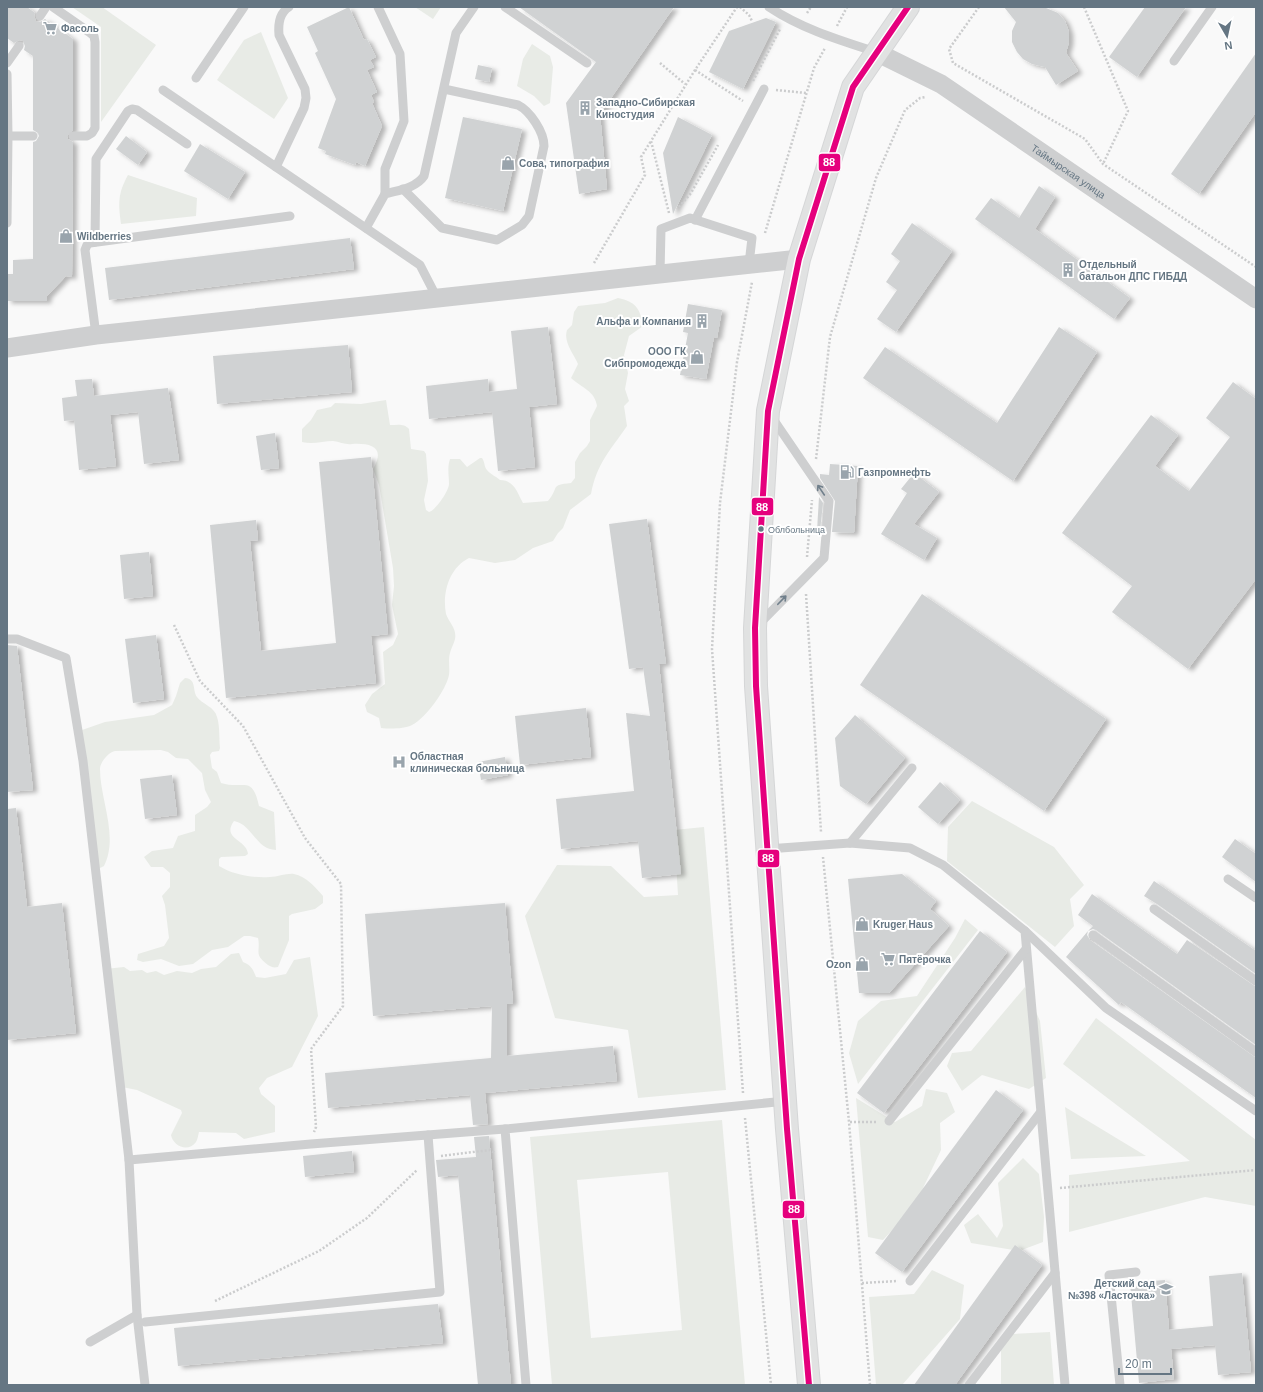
<svg xmlns="http://www.w3.org/2000/svg" width="1263" height="1392" font-family="Helvetica,sans-serif">
<defs>
<filter id="shadow"><feDropShadow dx="4.5" dy="2.5" stdDeviation="2" flood-color="#0004"/></filter>
</defs>
<rect width="100%" height="100%" fill="#f9f9f9"/>
<g fill="#e8ebe6" fill-rule="evenodd">
<path d="M72,7h30l54,38 -55,77v-95z"/>
<path d="M415,7h26l-8,12z"/>
<path d="M261,32l27,66 -14,21 -57,-39 27,-40z"/>
<path d="M532,44l18,12 3,11 -3,36 -6,3 -10,-10 -17,-10 6,-27z"/>
<path d="M128,175l69,23 -1,18 -75,8c-3,-21 -3,-31 7,-49z"/>
<path d="M618,298c18,4 22,10 25,28l-14,10 -5,19 4,18 -3,16 4,12 -5,5 3,20c-17,25 -30,37 -36,68l-21,16 -7,18 -5,5 -5,8 -20,7 -18,12 -20,3 -26,-5c-20,10 -27,35 -23,56 3,9 11,14 9,25 -1,5 -4,9 -5,14 -2,7 0,15 -1,22 -3,15 -23,43 -37,50 -8,4 -22,4 -31,3l-2,-10 -12,-6 -2,-7 7,-11 13,-10 -2,-32 10,-7 5,-11 -6,-29 2,-19 -1,-18 -14,-83 -6,-16c13,-22 -2,-26 -21,-25 -6,1 -12,-2 -19,-3 -10,0 -20,4 -31,1v-13l9,-9 6,-10 14,-3 4,-4 26,1 25,-4 4,25c7,0 14,-2 19,4l2,20 13,2 2,3 2,27 -4,19 2,10 3,2c6,-1 20,-21 20,-28 0,-9 -2,-16 1,-25h10l7,8 13,-9h2c3,4 2,9 5,12 4,5 9,6 13,10 14,0 17,12 23,23l25,-2c12,-14 1,-16 23,-18l4,-5v-16l5,-9 7,-7 3,-5v-21l7,-14c-2,-15 -15,-18 -26,-28l7,-14c-4,-10 -15,-22 -11,-34l5,-5 2,-13 4,-6 27,-3z"/>
<path d="M185,678c12,1 7,12 12,19 5,7 18,10 20,20 3,9 2,21 3,31l-1,3 -7,1 -2,3 2,13 5,4 4,11c23,7 31,-9 38,23l15,6 2,38c-20,0 -24,-26 -42,-29 -13,18 13,18 14,33l-3,2 -24,1 -2,2v7c15,9 33,12 51,11 7,0 17,-4 24,-3 12,2 22,14 29,22v7l-8,6 -23,5 -3,2v24l-11,27c-5,1 -6,0 -10,-2 -15,-11 -7,-13 -10,-27l-8,-2h-6l-16,11 -16,3 -19,14 -14,2 -18,-7 -18,3 -6,-2 1,-6 26,-8 5,-8 -4,-33 -3,-9 8,-9v-14l-7,-6h-12l-7,-10 8,-6 21,-3 5,-12 17,-5v-16l12,-8 4,-5 -6,-12 -3,-17 -14,-14 -12,-1 -8,-6 -7,-2 -46,1c-6,1 -15,11 -15,18 0,31 19,67 4,97l-8,4 -14,-140 23,-8 49,-7 18,-10 4,-9 4,-13z"/>
<path d="M972,801l82,46 30,38 -14,14 4,27 -19,21 -108,-86 1,-34z"/>
<path d="M704,827l22,263 -88,8 -10,-68 -73,-12 -30,-102 32,-51 54,1 33,31 34,-2 -4,-65z"/>
<path d="M965,919l13,11 -120,154 -9,-31 9,-32 23,-20 36,-5 38,-58z"/>
<path d="M239,953l4,9c8,3 10,7 13,15l9,1 21,-4 8,-14 16,-3 8,59 -26,51 -25,11 -8,10 2,6 14,12v26l-31,7 -8,-6 -37,-1c-1,3 -1,7 -3,10 -8,11 -23,4 -25,-7l11,-22 -1,-3 -44,-20 -20,-4 -12,-117 19,-2 6,4 12,-1 5,3 9,-2 8,4 13,-4 15,2 9,-4 15,-2 15,-13z"/>
<path d="M1025,987l15,34 6,57 -17,11 -47,-14 -20,16 -15,-25 5,-13 19,-2z"/>
<path d="M1096,1018l160,122v66l-51,-9 -136,35v-57l121,-14 -127,-97z"/>
<path d="M926,1089l21,4 8,19 -15,11 1,27 -26,55 -32,35 -15,-3 -12,-139 39,24 27,-16z"/>
<path d="M1065,1107l81,49 -75,3z"/>
<path d="M722,1120l23,265h-193l-22,-248zM668,1172l14,158 -91,8 -14,-158z"/>
<path d="M1023,1158l16,16 5,43 -1,25 -24,9 -48,-8 -7,-18 14,-11 19,24 6,-12 -5,-43z"/>
<path d="M932,1270l32,15 -4,34 -58,66h-26l-7,-88 45,-3z"/>
<path d="M1050,1332l4,53h-53v-39l11,-12z"/>
</g>
<g fill="#d0d2d3" filter="url(#shadow)">
<path d="M7,7h20l8,6 -1,3 2,5 4,1 5,-3 28,20v91l-6,6 1,3 5,3 -1,135 -6,-1 -19,20v5h-40v-27h6v-14l20,-1v-117l3,-1 3,-5 -1,-3 -5,-3v-74l-9,-6 1,-4 -2,-5 -4,-1 -5,3 -7,-5z"/>
<path d="M349,7l15,33 3,-1 9,18 -6,3 4,7 -7,3 10,22 -6,3 3,7 -2,1 10,23 -17,40 -9,-4 -1,3 -30,-11 1,-3 -8,-3 18,-49 -21,-46 3,-2 -11,-24z"/>
<path d="M519,7h155l-74,107 7,75 -28,5 -13,-91 30,-41z"/>
<path d="M1004,7h32l10,1 12,5 7,8 4,11v10l-3,11 12,18 -22,14 -11,-18 -13,-3 -9,-5 -6,-7 -5,-10v-11l4,-9z"/>
<path d="M1145,7h41l-49,70 -28,-20z"/>
<path d="M766,18l10,4 -33,67 -34,-17 20,-41z"/>
<path d="M1256,53v59l-57,82 -28,-20z"/>
<path d="M478,65l14,3 -3,14 -14,-3z"/>
<path d="M463,117l59,12 -19,82 -58,-13z"/>
<path d="M678,117l34,18 -39,79 -10,-61z"/>
<path d="M126,136l21,16 -9,13 -22,-16z"/>
<path d="M200,144l45,28 -17,27 -44,-28z"/>
<path d="M1039,186l16,11 -20,32 95,69 -16,21 -139,-100 16,-21 28,20z"/>
<path d="M912,223l40,28 -56,81 -19,-13 20,-29 -11,-8 14,-21 -9,-7z"/>
<path d="M350,238l4,31 -245,31 -4,-32z"/>
<path d="M688,304l34,6 -5,28 -3,-1 -8,42 -26,-4 8,-42 -5,-1z"/>
<path d="M548,327l9,77 -28,3 6,60 -37,4 -6,-59 -63,7 -3,-33 62,-7 1,13 28,-3 -6,-58z"/>
<path d="M1059,327l38,25 -84,129 -150,-103 22,-31 112,76z"/>
<path d="M348,345l4,47 -135,12 -4,-48z"/>
<path d="M92,379l2,17 74,-8 11,72 -35,4 -6,-52 -28,3 6,51 -37,4 -5,-50 -10,1 -2,-23 15,-2 -2,-16z"/>
<path d="M1233,382l23,17v180l-68,90 -76,-57 20,-26 -70,-53 89,-118 27,20 -23,31 34,25 41,-54 -24,-19z"/>
<path d="M275,433l4,35 -18,2 -5,-34z"/>
<path d="M371,457l17,177 -17,2 5,47 -150,15 -16,-173 46,-5 2,20 -8,1 11,110 75,-8 -17,-181z"/>
<path d="M830,464l28,2 -4,67 -22,-1 3,-31 -15,-23v-4l9,1z"/>
<path d="M914,473l25,19 -25,32 23,14 -13,22 -43,-26 26,-41 -6,-4z"/>
<path d="M819,497l4,6 -3,28h-3z"/>
<path d="M647,519l19,145h-7l22,210 -39,4 -4,-37 -77,8 -5,-50 78,-8 -8,-78 24,3 -7,-49 -14,2 -20,-145z"/>
<path d="M149,552l4,44 -29,3 -4,-44z"/>
<path d="M922,594l184,125 -62,92 -184,-126z"/>
<path d="M156,635l8,64 -31,4 -8,-64z"/>
<path d="M7,645l10,1 16,144 -26,2z"/>
<path d="M586,708l5,49 -71,8 -5,-49z"/>
<path d="M855,715l50,43 -39,46 -26,-18 -5,-48z"/>
<path d="M505,757l3,18 -27,5 -3,-18z"/>
<path d="M172,775l5,40 -32,4 -5,-40z"/>
<path d="M940,782l20,18 -22,24 -20,-17z"/>
<path d="M16,808l11,99 35,-4 14,130 -69,7v-231z"/>
<path d="M1235,839l21,15v28l-34,-25z"/>
<path d="M902,874l34,27 -6,8 19,17 -60,67h-30l-11,-114z"/>
<path d="M1154,881l102,70v23l-99,-70 -13,-8z"/>
<path d="M1092,894l85,60 10,-14 69,47v58l-160,-115 -3,-1 -5,2 5,-5 -15,-11z"/>
<path d="M505,903l8,100 -6,1v52l106,-10 4,35 -132,12 3,31 -15,1 -3,-30 -142,13 -3,-35 166,-15 1,-52 -119,10 -8,-102z"/>
<path d="M980,931l27,21 -123,161 -27,-20z"/>
<path d="M1088,931l-1,4 3,5 166,118v40l-135,-96 -2,3 -53,-48z"/>
<path d="M996,1090l27,20 -121,162 -27,-19z"/>
<path d="M489,1136l17,192 5,57h-33l-20,-210 -20,2 -2,-17 40,-3 -2,-20z"/>
<path d="M352,1151l2,21 -49,5 -2,-21z"/>
<path d="M1015,1245l27,20 -87,120h-41z"/>
<path d="M1242,1273l9,99 -33,3 -3,-30 -44,4 3,30 -35,4 -9,-100 35,-3 4,50 44,-4 -4,-50z"/>
<path d="M438,1304l5,39 -265,23 -4,-38z"/>
</g>
<g fill="none" stroke-linecap="round" stroke-linejoin="round">
<defs>
<path id="primary" d="M809,1385l-22,-256 -31,-443 -1,-58 13,-217 31,-152 54,-172 55,-80"/>
</defs>
<use href="#primary" stroke="#d5d6d7" stroke-width="24"/>
<g stroke="#cbcccd" stroke-width="2.5" stroke-dasharray="2 2" stroke-linecap="butt">
<path d="M740,7l9,8 3,6"/>
<path d="M979,7l-30,42 4,14 132,76 18,25 153,103"/>
<path d="M1084,7l44,104 -25,53"/>
<path d="M807,13l4,-6"/>
<path d="M837,26l10,-19"/>
<path d="M660,63l25,21"/>
<path d="M695,70l48,31"/>
<path d="M753,81l27,-52"/>
<path d="M776,90l30,3"/>
<path d="M679,207l12,-14 27,-48"/>
<path d="M669,213l-18,-72 44,-71 42,-63"/>
<path d="M765,233l49,-165 11,-20"/>
<path d="M594,263l51,-88 -4,-18 10,-16"/>
<path d="M816,459l14,-122 46,-159 29,-68 15,-12 6,-1"/>
<path d="M807,557l5,-57"/>
<path d="M806,594l15,238"/>
<path d="M174,625l26,56 43,45 62,112 36,46 2,122 -32,43 5,78 -2,5"/>
<path d="M823,857l26,265 21,263"/>
<path d="M743,1093l-31,-444 8,-146 17,-141 15,-80"/>
<path d="M745,1118l26,267"/>
<path d="M850,1122h27"/>
<path d="M441,1156l49,-6 5,3"/>
<path d="M1060,1188l196,-18"/>
<path d="M862,1283l36,-2"/>
<path d="M215,1301l104,-50 48,-33 50,-48"/>
</g>
<g stroke="#cecfd0" stroke-width="9">
<path d="M53,7l36,25 5,4 1,6v86l-3,5 -5,3h-14"/>
<path d="M378,7l22,47 4,67 -19,48v25"/>
<path d="M505,7l82,56"/>
<path d="M769,7c33,22 70,33 107,45"/>
<path d="M40,16l6,-9"/>
<path d="M1174,61l38,-54"/>
<path d="M7,63l12,-17"/>
<path d="M7,74l1,62"/>
<path d="M196,78l48,-71"/>
<path d="M163,90l257,175 17,33"/>
<path d="M276,167l28,-59 2,-10 -1,-9 -26,-54c-1,-11 0,-22 10,-28"/>
<path d="M403,189l39,39 55,12 25,-15 7,-9 15,-70c0,-14 -14,-35 -26,-41l-74,-16"/>
<path d="M695,220l69,-131"/>
<path d="M7,223l1,-87h25"/>
<path d="M366,228l19,-34c14,-4 31,-6 39,-18l32,-143 18,-26"/>
<path d="M95,242l1,-83 32,-48 4,-2 5,1 50,34"/>
<path d="M660,274l1,-45 29,-11 62,20 -3,26"/>
<path d="M96,335l-11,-85 2,-5 3,-2 200,-27"/>
<path d="M759,624l65,-66 5,-57 -58,-85"/>
<path d="M7,639h10l49,19 17,103 46,399 8,155 8,70"/>
<path d="M850,843l62,-75"/>
<path d="M767,849l83,-6 60,5 33,17 82,66 40,454"/>
<path d="M1228,879l28,19"/>
<path d="M1154,909l102,72"/>
<path d="M1025,931l81,77 150,103"/>
<path d="M1093,935l163,117"/>
<path d="M889,1121l137,-172"/>
<path d="M129,1160l182,-16 194,-15"/>
<path d="M910,1281l130,-168"/>
<path d="M145,1322l295,-30 -12,-157"/>
<path d="M90,1342l47,-27"/>
<path d="M526,1385l-21,-256 281,-28"/>
<path d="M969,1385l86,-112"/>
<path d="M1120,1385l-11,-110 27,-3"/>
</g>
<g stroke="#cecfd0" stroke-width="19">
<path id="s1" d="M876,52l65,32 315,215"/>
<path d="M7,348l89,-13 703,-76"/>
</g>
<use href="#primary" stroke="#e1e2e2" stroke-width="22"/>
<defs>
<path id="bus-1" d="M809,1385l-22,-256 -31,-443 -1,-58 13,-217 31,-152 54,-172 55,-80"/>
</defs>
<use href="#bus-1" stroke="#fff" stroke-width="9"/>
<use href="#bus-1" stroke="#e5007d" stroke-width="6"/>
</g>
<defs><path id="oneway-shaft" d="M-6 0H5M1.5-3L5.5 0L1.5 3" fill="none" stroke-width="1.6" stroke-linecap="round" stroke-linejoin="round"/></defs>
<g stroke="#707f8b">
<use href="#oneway-shaft" transform="translate(821 490) rotate(-124)"/>
<use href="#oneway-shaft" transform="translate(782 600) rotate(-46)"/>
</g>
<defs>
<symbol id="supermarket-bare" viewBox="-9 -9 18 18"><path d="M-6-5.5h2.5l.6 2H6L4.5 2H-2.5L-4.4-4H-6ZM-1.5 3.2a1.3 1.3 0 1 0 .1 0ZM3 3.2a1.3 1.3 0 1 0 .1 0Z" fill="#99a4ac" stroke="#fff" stroke-width="2.5" paint-order="stroke"/></symbol>
<symbol id="building-bare" viewBox="-9 -9 18 18"><path d="M-4-6H4V6H1V3H-1V6H-4ZM-2.5-4.3h1.7v1.8h-1.7ZM.8-4.3h1.7v1.8H.8ZM-2.5-1h1.7V.8h-1.7ZM.8-1h1.7V.8H.8Z" fill="#99a4ac" stroke="#fff" stroke-width="2.5" paint-order="stroke"/></symbol>
<symbol id="shop-bare" viewBox="-9 -9 18 18"><path d="M-5-2.5h2.3a2.7 3.5 0 0 1 5.4 0H5L5.5 6h-11ZM-1.5-2.5h3a1.5 2.3 0 0 0-3 0Z" fill="#99a4ac" stroke="#fff" stroke-width="2.5" paint-order="stroke"/></symbol>
<symbol id="fuel-bare" viewBox="-9 -9 18 18"><path d="M-5.5-6h7V0h2V4h1.3V-2.5L3-4.5l.8-.8L6-3V5H2.5V1h-1V6h-7ZM-4.2-4.7v3.2H.2V-4.7Z" fill="#99a4ac" stroke="#fff" stroke-width="2.5" paint-order="stroke"/></symbol>
<symbol id="hospital-bare" viewBox="-9 -9 18 18"><path d="M-5-5h3v3.5h4V-5h3V5h-3V1.5h-4V5h-3Z" fill="#99a4ac" stroke="#fff" stroke-width="2.5" paint-order="stroke"/></symbol>
<symbol id="school-bare" viewBox="-9 -9 18 18"><path d="M0-5L7-2L0 1L-7-2ZM-4 1L0 2.5L4 1V4Q0 6-4 4Z" fill="#99a4ac" stroke="#fff" stroke-width="2.5" paint-order="stroke"/></symbol>
</defs>
<g fill-rule="evenodd">
<use href="#supermarket-bare" x="40" y="18" width="20" height="20"/>
<use href="#building-bare" x="575" y="98" width="20" height="20"/>
<use href="#shop-bare" x="498" y="153" width="20" height="20"/>
<use href="#shop-bare" x="56" y="226" width="20" height="20"/>
<use href="#building-bare" x="1058" y="260" width="20" height="20"/>
<use href="#building-bare" x="692" y="311" width="20" height="20"/>
<use href="#shop-bare" x="687" y="347" width="20" height="20"/>
<use href="#fuel-bare" x="837" y="462" width="20" height="20"/>
<use href="#hospital-bare" x="389" y="752" width="20" height="20"/>
<use href="#shop-bare" x="852" y="914" width="20" height="20"/>
<use href="#supermarket-bare" x="878" y="949" width="20" height="20"/>
<use href="#shop-bare" x="852" y="954" width="20" height="20"/>
<use href="#school-bare" x="1156" y="1279" width="20" height="20"/>
</g>
<circle fill="#657683" stroke="#fff" stroke-width="1.5" cx="761" cy="529" r="3.5"/>
<g text-anchor="middle" stroke-width="4" stroke-linejoin="round" paint-order="stroke">
<g font-size="9" fill="#657683" stroke="#fff" text-anchor="start">
<text x="768" y="533">Облбольница</text>
</g>
<g font-size="10" font-weight="bold" fill="#657683" stroke="#fff" text-anchor="start">
<text x="61" y="32">Фасоль</text>
<text x="596" y="106">Западно-Сибирская<tspan x="596" dy="12">Киностудия</tspan></text>
<text x="519" y="167">Сова, типография</text>
<text x="77" y="240">Wildberries</text>
<text x="1079" y="268">Отдельный<tspan x="1079" dy="12">батальон ДПС ГИБДД</tspan></text>
<text x="691" y="325" text-anchor="end">Альфа и Компания</text>
<text x="686" y="355" text-anchor="end">ООО ГК<tspan x="686" dy="12">Сибпромодежда</tspan></text>
<text x="858" y="476">Газпромнефть</text>
<text x="410" y="760">Областная<tspan x="410" dy="12">клиническая больница</tspan></text>
<text x="873" y="928">Kruger Haus</text>
<text x="899" y="963">Пятёрочка</text>
<text x="851" y="968" text-anchor="end">Ozon</text>
<text x="1155" y="1287" text-anchor="end">Детский сад<tspan x="1155" dy="12">№398 «Ласточка»</tspan></text>
</g>
<g font-size="10" fill="#657683" stroke="#fff">
<text dy="4" stroke="none"><textPath href="#s1" startOffset="227">Таймырская улица</textPath></text>
</g>
</g>
<g stroke="#fff" stroke-width="1.5">
<rect x="818" y="153" width="23" height="19" rx="4" fill="#e5007d"/>
<rect x="751" y="497" width="23" height="19" rx="4" fill="#e5007d"/>
<rect x="757" y="849" width="23" height="19" rx="4" fill="#e5007d"/>
<rect x="782" y="1200" width="23" height="19" rx="4" fill="#e5007d"/>
</g>
<g font-size="11" text-anchor="middle" font-weight="bold" fill="#fff">
<text x="829" y="166">88</text>
<text x="762" y="511">88</text>
<text x="768" y="862">88</text>
<text x="794" y="1213">88</text>
</g>
<rect width="1263" height="1392" fill="none" stroke="#657683" stroke-width="16"/>
<g transform="translate(1227 36) rotate(171)" stroke="#ffffff" stroke-width="3" paint-order="stroke">
<path d="M0-3L7 15L0 10L-7 15Z" fill="#657683"/>
<text y="-6" font-size="11" font-weight="bold" text-anchor="middle" fill="#657683">N</text>
</g>
<path d="M1119 1368v6h52v-6" fill="none" stroke="#657683" stroke-width="2"/>
<text x="1125" y="1368" font-size="12" fill="#657683" stroke="#ffffff" stroke-width="3" paint-order="stroke">20 m</text>
</svg>
